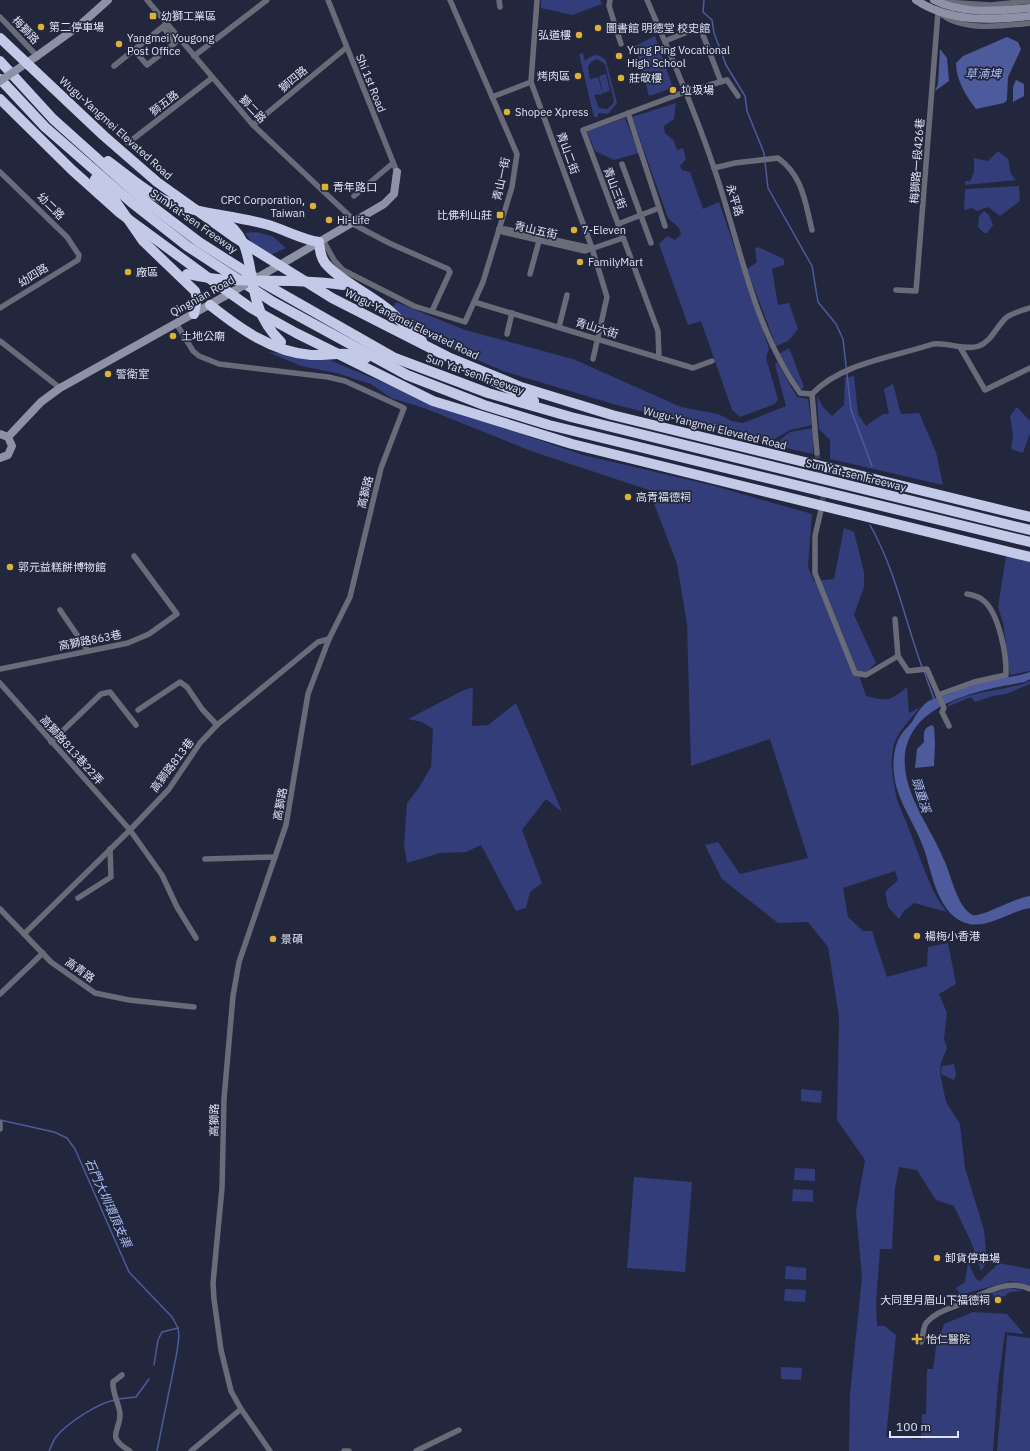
<svg xmlns="http://www.w3.org/2000/svg" width="1030" height="1451" font-family="'IBM Plex Sans','Noto Sans TC',sans-serif">
<rect width="100%" height="100%" fill="#22273e"/>
<g fill="#323d79" fill-rule="evenodd">
<path d="M541,0h59l2,4 -30,11 -31,-7z"/>
<path d="M655,36l18,52 -24,8 -14,-50z"/>
<path d="M583,53l2,8c7,-7 14,-8 21,0l11,42 -9,11 -10,-1v4h-4l-15,-63zM597,59l8,5 9,37 -2,4 -5,4 -8,-1 -5,-13 9,-1 -5,-17 -8,2 -2,-12 3,-5z"/>
<path d="M606,74l4,17 -7,2 -4,-17z"/>
<path d="M676,103l-2,16 -10,7 1,7 9,8 3,9 6,-2 3,11 -6,7 2,4 8,2 13,37 16,-7 50,146 -3,10 12,41 -3,5 -35,13 -8,-7 -31,-89 -13,4 -29,-81 8,-8 8,4 6,-6 -2,-6 -11,-10 -36,-101z"/>
<path d="M625,118l14,35 -25,7 -19,-9 -8,-20z"/>
<path d="M998,151l10,8 3,15 5,6 -51,5v-4h5l4,-9v-14l14,3z"/>
<path d="M1019,186l1,15 -20,15 -12,-9 -11,4 -5,-3 -8,2 1,-21z"/>
<path d="M984,211l5,4 4,10 -6,8h-3l-6,-6 1,-11z"/>
<path d="M256,232l16,4 14,12 -15,7 -15,-7 -11,-15z"/>
<path d="M758,247l26,12v6l-12,4 6,36 11,-2 9,26 -10,12 -12,5 -29,-77 10,-7 -2,-13z"/>
<path d="M396,302l69,28 108,29 108,48 37,7 14,7 11,2 43,-17 -11,-42 2,-2 20,35 11,2 4,26 -22,5 -22,13 -155,-39 -110,-33 -79,-34 -31,-30z"/>
<path d="M789,348l15,39 -3,3 -22,-36z"/>
<path d="M268,352l57,6 114,48 144,49 128,30 101,29 -4,53 6,14 20,-2 10,-51 10,4 10,40v15l-10,28 22,48 -16,15 6,18c21,5 23,6 41,-9l2,26 11,-6c-10,14 -24,25 -27,42 -3,15 0,31 3,46 3,12 10,25 14,37 11,26 19,58 37,80l-33,-9 -10,8 -5,8 -11,-12 -3,-15 13,-12 -3,-9 -52,17 5,29 15,14h9l15,46 40,-11 1,-19 20,-4 8,41 -17,10 8,19 -3,26 3,9 -6,15 -1,10 6,29 14,22 5,44 19,62 3,32 -6,9 -10,-29 -17,-36 -18,-6 -19,-30 -18,-3 -4,21 -3,61h-12l-4,54 1,23h8l11,9 -10,102 35,2 1,-25h4l1,-45h6l3,-22 8,-23 29,-12 34,2 17,20 -19,-2 -7,52 -5,67h-144l1,-57 12,-117 -6,-66 9,-51 -28,-40 2,-103 -11,-70 -20,-25 -30,1 -56,-44 -17,-34 13,-3 22,32 68,-16 -38,-119 -79,27 -4,-142 -10,-60 -28,-74 -118,-39 -107,-43 -33,-10 -20,-14 -35,-11 -35,-7z"/>
<path d="M854,376l4,38 8,12 17,-12h6l-5,-25 9,-5 8,30 18,-1 17,39 7,33 -113,-26v-19l-11,-11 -2,-34 5,11 10,10 12,-11 1,-27z"/>
<path d="M1017,407l13,14v12l-7,20 -12,-4 2,-14 -3,-19z"/>
<path d="M813,428v26l-40,-9 17,-13z"/>
<path d="M1006,556l24,6v109l-20,4 -7,-52 -5,-16z"/>
<path d="M1030,681v3l-24,10 -13,2 -18,6 -4,-5 -24,10c8,-15 67,-17 83,-26z"/>
<path d="M473,687l-1,39 16,-1 28,-22 46,109 -16,-13 -24,31 20,53 -12,9 -4,16 -10,3 -35,-66 -15,7 -26,1 -33,10 -3,-18 3,-42 11,-14 13,-22 2,-38 -11,-7 -14,-3 54,-28z"/>
<path d="M954,1064l2,10 -2,6 -13,-6 1,-8z"/>
<path d="M801,1089l21,2 -1,12 -20,-2z"/>
<path d="M795,1168l20,1v12l-21,-1z"/>
<path d="M634,1177l58,5 -7,90 -58,-4z"/>
<path d="M793,1189l20,1v12l-21,-1z"/>
<path d="M968,1262l8,17 4,2 19,-18 31,6v17l-19,-5 -51,14 -4,-7 9,-6z"/>
<path d="M786,1266l20,2v12l-21,-1z"/>
<path d="M1009,1288l15,3 -15,1 -4,4 -11,2 -2,-5z"/>
<path d="M785,1289l21,1 -1,12 -21,-1z"/>
<path d="M1007,1335l23,3v113h-33z"/>
<path d="M781,1367l21,1 -1,12 -20,-1z"/>
</g>
<g fill="#4d5b9c">
<path d="M1007,37l11,5 3,7 -13,28 -1,23 -3,3 -28,6c-10,-13 -20,-29 -20,-46l7,-7z"/>
<path d="M940,49l7,9 2,23 -14,10 3,-7z"/>
<path d="M1016,80l8,4v12l-11,6v-15z"/>
<path d="M1030,672v7l-5,3c-53,9 -135,25 -118,98 7,28 26,53 37,80 7,14 13,48 29,55 7,3 44,-18 57,-19v12c-19,3 -41,20 -61,16 -31,-7 -37,-51 -45,-75 -12,-34 -37,-58 -29,-99 3,-14 9,-19 17,-28 3,-5 6,-11 10,-15 7,-9 14,-8 24,-12 9,-3 18,-8 28,-11 18,-6 38,-5 56,-12z"/>
<path d="M932,725l2,2 1,16 -1,23 -19,2 2,-19 7,-7c0,-7 -2,-14 8,-17z"/>
</g>
<g fill="none" stroke-linecap="round" stroke-linejoin="round">
<g stroke="#4d5b9c" stroke-width="1.5">
<path d="M704,0l-1,12 9,8 2,13 12,32 19,31 2,15 17,42 4,35 44,78 6,36 18,22 7,15 8,71 21,56"/>
<path d="M870,525c26,46 34,93 52,142"/>
<path d="M924,671l10,28"/>
<path d="M0,1120l54,12 13,6 8,11 54,123 43,45 6,11 1,8 -2,16 -20,99"/>
<path d="M154,1365l4,-25 4,-8 16,-4"/>
<path d="M118,1399l18,-2 13,-18"/>
<path d="M49,1451c2,-4 4,-10 7,-14 11,-14 42,-34 59,-37"/>
</g>
<path stroke="#3e4359" stroke-width="5.5" stroke-dasharray="5.5 3" stroke-linecap="butt" d="M817,453l6,45 -2,10"/>
<g stroke="#696c78" stroke-width="5.5">
<path d="M147,0l106,125 103,97"/>
<path d="M328,0l69,172"/>
<path d="M499,0l1,7"/>
<path d="M537,0l-6,82 61,166 15,49 -14,62"/>
<path d="M610,0l-1,6 12,38"/>
<path d="M647,0c24,55 48,111 67,168 26,76 39,159 86,225l12,1"/>
<path d="M943,2l48,3 39,-4"/>
<path d="M940,13c21,19 64,13 90,10"/>
<path d="M0,17l37,39"/>
<path d="M665,41l35,-14 21,55"/>
<path d="M134,50l13,15 28,-22 -12,-16"/>
<path d="M194,56l73,-56"/>
<path d="M114,66l51,-41"/>
<path d="M492,97l39,-15"/>
<path d="M628,113l37,113"/>
<path d="M253,125l93,-77"/>
<path d="M128,143l84,-65"/>
<path d="M622,164l29,79"/>
<path d="M714,168l21,-5 43,-5c25,18 27,44 34,72"/>
<path d="M0,172l67,65 12,18 -1,5 -78,48"/>
<path d="M354,196l39,-33"/>
<path d="M353,224l36,19 59,26 2,3 -18,39"/>
<path d="M618,224l41,-16"/>
<path d="M499,229l4,3 82,19 38,-13"/>
<path d="M499,229h6l86,19"/>
<path d="M323,240l11,20 9,10 71,36 51,16 18,-40 29,-95 5,-33 -67,-154"/>
<path d="M530,274l9,-33"/>
<path d="M896,290l20,1 22,-279"/>
<path d="M474,302l219,66 19,-7"/>
<path d="M176,323l17,28 6,5 20,8 109,13 17,4 59,27 -23,60 -31,129 -21,42 -21,55 -22,131 -47,137 -6,34 -9,103 -2,89 -9,95 1,16 7,51 10,41 10,18 29,42"/>
<path d="M559,327l8,-32"/>
<path d="M507,334l5,-21"/>
<path d="M0,341l60,47"/>
<path d="M960,347l25,43 45,-22"/>
<path d="M659,358l-1,-27 -75,-201 102,-38 42,-12 11,16"/>
<path d="M812,394c29,-31 82,-37 121,-50 15,-2 31,7 46,2 13,-5 18,-21 28,-29 6,-4 16,-7 23,-9"/>
<path d="M812,394l5,59"/>
<path d="M821,510l-6,26v37l40,100 11,2 32,-19 -3,-37"/>
<path d="M60,610l28,41"/>
<path d="M898,656l10,15 19,-2 17,39 -2,4 7,14"/>
<path d="M0,669l128,-26 21,-9 28,-20 -43,-58"/>
<path d="M0,683l130,147 32,45 15,32 19,31"/>
<path d="M938,695l36,-13 32,-7c1,-19 -7,-61 -22,-74 -4,-4 -11,-6 -17,-7"/>
<path d="M138,710l42,-28 7,5 15,22 15,16"/>
<path d="M51,742l50,-48 9,-2 26,33"/>
<path d="M205,859l70,-2"/>
<path d="M78,898l33,-21 -1,-28"/>
<path d="M0,909l51,53 44,31 34,7 65,7"/>
<path d="M24,934l106,-104 39,-41 31,-46 17,-18 101,-83 11,-3"/>
<path d="M0,994l43,-41"/>
<path d="M0,1123v6"/>
<path d="M921,1342c3,-6 1,-15 6,-20 10,-11 23,-13 35,-19 22,-9 44,-25 68,-14"/>
<path d="M122,1375l-9,7c-1,11 6,21 7,32 0,19 -15,22 10,37"/>
<path d="M191,1451l50,-42"/>
<path d="M344,1451h5"/>
<path d="M416,1451l43,-21"/>
</g>
<g stroke="#8d92a6" stroke-width="8">
<path d="M916,0c34,23 75,20 114,16"/>
<path d="M934,0c30,15 64,11 96,8"/>
<path d="M37,56l43,-31 28,-25"/>
<path d="M290,259l94,-55 10,-10 3,-22"/>
<path d="M0,434l8,3 4,9 -4,9 -8,3"/>
<path d="M8,437l33,-35 19,-14 165,-92"/>
</g>
<g stroke="#c2cae8" stroke-width="10">
<path d="M0,61l53,58 87,78 59,45 66,42 130,74 93,35 83,24 459,113"/>
<path d="M0,79l45,48 86,75 56,44 86,56 134,73 77,30 65,20 481,117"/>
<path d="M108,161c18,13 36,30 56,39 31,14 68,15 101,24 19,5 35,15 54,18 1,8 1,14 6,21 15,18 47,32 65,48 11,10 20,21 32,30"/>
<path d="M95,179l19,20 29,42 52,50 2,7 -3,16"/>
<path d="M210,305c29,23 62,47 101,50 18,1 36,-5 55,3"/>
<path d="M479,374l55,27"/>
</g>
<g stroke="#8d92a6" stroke-width="8">
<path d="M0,81l37,-25"/>
<path d="M225,296l65,-37"/>
</g>
<g stroke="#c2cae8" stroke-width="10">
<path d="M0,38l104,98 53,46 77,55 98,61 116,59 73,30 91,28 418,102"/>
<path d="M0,99l72,71 48,43 90,66 41,29 45,25 137,68 139,43 458,113"/>
<path d="M220,218c34,20 27,52 37,84 4,15 13,29 24,40"/>
<path d="M187,274c52,12 103,2 156,11"/>
</g>
</g>
<g fill="#ddb133" stroke="#22273e" stroke-width="1.5">
<rect x="149" y="12" width="8" height="8" rx="2"/>
<circle cx="41" cy="27" r="4"/>
<circle cx="598" cy="28" r="4"/>
<circle cx="579" cy="35" r="4"/>
<circle cx="119" cy="44" r="4"/>
<circle cx="619" cy="56" r="4"/>
<circle cx="578" cy="76" r="4"/>
<circle cx="621" cy="78" r="4"/>
<circle cx="673" cy="90" r="4"/>
<circle cx="507" cy="112" r="4"/>
<rect x="321" y="183" width="8" height="8" rx="2"/>
<circle cx="313" cy="206" r="4"/>
<rect x="496" y="211" width="8" height="8" rx="2"/>
<circle cx="329" cy="220" r="4"/>
<circle cx="574" cy="230" r="4"/>
<circle cx="580" cy="262" r="4"/>
<circle cx="128" cy="272" r="4"/>
<circle cx="173" cy="336" r="4"/>
<circle cx="108" cy="374" r="4"/>
<circle cx="628" cy="497" r="4"/>
<circle cx="10" cy="567" r="4"/>
<circle cx="917" cy="936" r="4"/>
<circle cx="273" cy="939" r="4"/>
<circle cx="937" cy="1258" r="4"/>
<circle cx="998" cy="1300" r="4"/>
<path d="M915 1333h4v4h4v4h-4v4h-4v-4h-4v-4h4z"/>
</g>
<g text-anchor="middle" stroke-width="3.5" stroke-linejoin="round" paint-order="stroke">
<g font-size="11" fill="#dfe3f3" stroke="#22273e" text-anchor="start">
<text x="161" y="20">幼獅工業區</text>
<text x="49" y="31">第二停車場</text>
<text x="606" y="32">圖書館 明德堂 校史館</text>
<text x="571" y="39" text-anchor="end">弘道樓</text>
<text x="127" y="42">Yangmei Yougong<tspan x="127" dy="13">Post Office</tspan></text>
<text x="627" y="54">Yung Ping Vocational<tspan x="627" dy="13">High School</tspan></text>
<text x="570" y="80" text-anchor="end">烤肉區</text>
<text x="629" y="82">莊敬樓</text>
<text x="681" y="94">垃圾場</text>
<text x="515" y="116">Shopee Xpress</text>
<text x="333" y="191">青年路口</text>
<text x="305" y="204" text-anchor="end">CPC Corporation,<tspan x="305" dy="13">Taiwan</tspan></text>
<text x="492" y="219" text-anchor="end">比佛利山莊</text>
<text x="337" y="224">Hi-Life</text>
<text x="582" y="234">7-Eleven</text>
<text x="588" y="266">FamilyMart</text>
<text x="136" y="276">廠區</text>
<text x="181" y="340">土地公廟</text>
<text x="116" y="378">警衛室</text>
<text x="636" y="501">高青福德祠</text>
<text x="18" y="571">郭元益糕餅博物館</text>
<text x="925" y="940">楊梅小香港</text>
<text x="281" y="943">景碩</text>
<text x="945" y="1262">卸貨停車場</text>
<text x="990" y="1304" text-anchor="end">大同里月眉山下福德祠</text>
<text x="926" y="1343">怡仁醫院</text>
</g>
<g font-size="11" fill="#dfe3f3" stroke="#22273e">
<text transform="translate(26 30) rotate(47)" y="4">梅獅路</text>
<text transform="translate(293 79) rotate(-40)" y="4">獅四路</text>
<text transform="translate(371 83) rotate(68)" y="4">Shi 1st Road</text>
<text transform="translate(164 103) rotate(-38)" y="4">獅五路</text>
<text transform="translate(253 109) rotate(47)" y="4">獅二路</text>
<text transform="translate(116 128) rotate(42)" y="4">Wugu-Yangmei Elevated Road</text>
<text transform="translate(568 153) rotate(70)" y="4">青山二街</text>
<text transform="translate(917 161) rotate(-86)" y="4">梅獅路一段426巷</text>
<text transform="translate(501 179) rotate(-78)" y="4">青山一街</text>
<text transform="translate(615 188) rotate(69)" y="4">青山三街</text>
<text transform="translate(735 200) rotate(73)" y="4">永平路</text>
<text transform="translate(51 206) rotate(45)" y="4">幼二路</text>
<text transform="translate(194 221) rotate(35)" y="4">Sun Yat-sen Freeway</text>
<text transform="translate(536 230) rotate(13)" y="4">青山五街</text>
<text transform="translate(33 275) rotate(-32)" y="4">幼四路</text>
<text transform="translate(202 296) rotate(-29)" y="4">Qingnian Road</text>
<text transform="translate(412 324) rotate(26)" y="4">Wugu-Yangmei Elevated Road</text>
<text transform="translate(597 328) rotate(17)" y="4">青山六街</text>
<text transform="translate(475 374) rotate(19)" y="4">Sun Yat-sen Freeway</text>
<text transform="translate(715 428) rotate(14)" y="4">Wugu-Yangmei Elevated Road</text>
<text transform="translate(856 475) rotate(14)" y="4">Sun Yat-sen Freeway</text>
<text transform="translate(365 492) rotate(-76)" y="4">高獅路</text>
<text transform="translate(90 640) rotate(-11)" y="4">高獅路863巷</text>
<text transform="translate(72 750) rotate(48)" y="4">高獅路813巷22弄</text>
<text transform="translate(172 765) rotate(-53)" y="4">高獅路813巷</text>
<text transform="translate(280 804) rotate(-80)" y="4">高獅路</text>
<text transform="translate(80 970) rotate(35)" y="4">高青路</text>
<text transform="translate(214 1120) rotate(-89)" y="4">高獅路</text>
</g>
<g font-size="12" font-style="italic" fill="#adbcf4" stroke="#22273e">
<text x="983" y="78">草湳埤</text>
<text transform="translate(921 795) rotate(73)" y="4">頭重溪</text>
<text transform="translate(108 1203) rotate(66)" y="4">石門大圳環頂支渠</text>
</g>
</g>
<path d="M890 1431v6h68v-6" fill="none" stroke="#dfe3f3" stroke-width="2"/>
<text x="896" y="1431" font-size="12" fill="#dfe3f3" stroke="#22273e" stroke-width="3" paint-order="stroke">100 m</text>
</svg>
